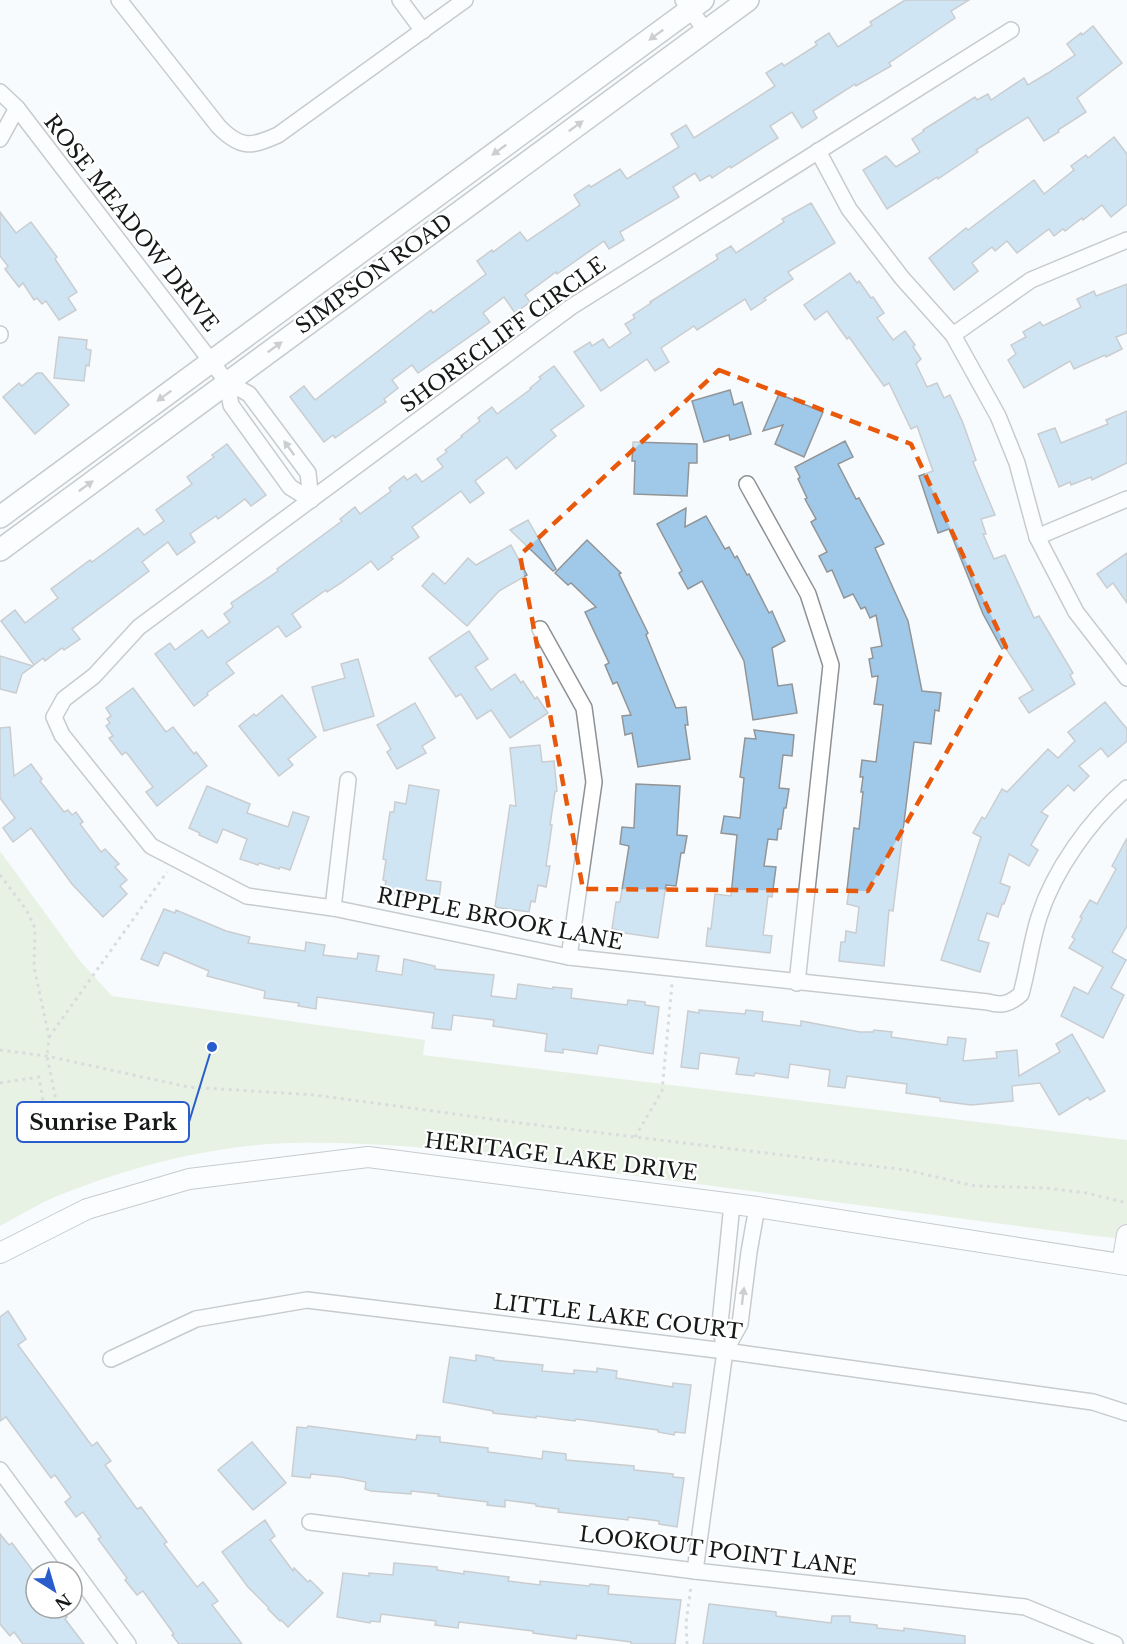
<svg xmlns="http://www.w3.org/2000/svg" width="1127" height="1644" font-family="'Libre Baskerville',serif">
<rect width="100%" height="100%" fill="#f8fbfd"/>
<path fill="#d5e6c6" d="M0,851l80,110 32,35 313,44 -2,15 704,85v99l-32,-3 -681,-89c-41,-3 -82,-5 -123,-4 -75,2 -156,22 -226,50 -22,8 -44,22 -65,33z"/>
<g fill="#a0c9e9" stroke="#929597" stroke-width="1.5">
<path d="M905,0h64l-18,11 4,7 -66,45 2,3 -35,20 -1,-2 -42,27 4,7 -15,10 -10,-16 -22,14 8,12 -47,30 -1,-2 -18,12 -2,-3 -10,6 -5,-8 -22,14 6,10 -59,35 4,8 -15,9 -5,-8 -47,33 -1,-2 -31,23 5,7 -15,11 -11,-16 -21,16 7,9 -72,51 -6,-8 -20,15 6,8 -14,11 2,3 -51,36 -2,-3 -9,7 -34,-45 14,-11 11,14 116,-90 2,3 53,-39 -9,-13 15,-11 1,2 27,-20 7,9 53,-36 -6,-10 15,-10 2,2 29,-18 7,10 52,-32 -8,-13 15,-9 8,13 81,-52 -9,-13 16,-10 2,3 33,-21 -2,-3 14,-9 9,14 34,-22 -2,-3z"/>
<path d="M1093,26l29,37 -45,35 9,14 -28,18 1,2 -15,9 -16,-24 -52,33 2,2 -40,27 -1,-2 -50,32 -24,-39 23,-14 10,11 24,-15 -8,-13 12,-8 -1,-1 52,-33 2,3 11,-6 3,6 33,-22 4,7 20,-12 27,-18 -8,-11 14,-11 1,2z"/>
<path d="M1114,137l13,17v50l-16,13 -9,-12 -19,15 -1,-2 -17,13 -2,-2 -9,7 -5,-7 -32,24 -10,-12 -12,10 -3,-4 -20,16 6,8 -24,19 -25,-32 37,-30 2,2 66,-50 10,14 30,-24 -3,-4 15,-11 2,3z"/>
<path d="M811,203l24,40 -47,29 5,7 -29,19 2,2 -15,10 -6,-11 -48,31 -3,-4 -33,22 8,14 -14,9 -8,-12 -46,32 -27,-39 16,-10 2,4 11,-7 6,9 22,-15 -6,-9 10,-6 -2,-3 18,-12 -1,-1 68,-43 -2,-4 15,-9 5,7 48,-31 -2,-3z"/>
<path d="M0,212l16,21 15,-11 26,35 -2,2 22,33 -9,6 8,12 -17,10 -13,-19 -4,3 -5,-6 -3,2 -11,-17 -4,4 -14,-18 3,-3 -8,-10z"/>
<path d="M850,273l7,10 2,-2 12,17 2,-1 11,16 -7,5 16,22 12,-9 10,14 -2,2 8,12 -5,5 11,23 10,-4 7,15 6,-3 13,28 13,37 -3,2 22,53 -14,4 5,15h-3l11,25 11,-4 29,63 5,-2 34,57 -3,2 5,9 -46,29 -10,-15 14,-8 -28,-43 -3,2 -19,-35 -34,-85 -11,4 -19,-57 14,-5 -16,-45 -6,3 -22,-46 -5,3 -35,-49 -2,2 -20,-28 -12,9 -11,-15z"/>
<path d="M1127,284v49l-11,4 6,12 -16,8 -1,-2 -31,14 -4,-8 -46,27 -16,-28 8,-6 -5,-9 15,-8 -3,-5 17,-10 3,4 38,-19 -4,-8 17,-8 2,5z"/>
<path d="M59,337l28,3 -1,9 5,1 -2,16 -3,-1 -2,16 -30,-3z"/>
<path d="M554,366l30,40 -33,24 5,6 -40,33 -9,-12 -32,24 9,12 -14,10 -9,-12 -49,36 7,10 -28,20 2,2 -15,11 -7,-9 -30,22 -14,9 -1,-2 -34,24 9,13 -15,10 -8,-11 -52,37 8,10 -27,20 1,2 -14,11 -39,-52 15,-11 5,7 27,-20 6,8 22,-16 -6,-8 9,-7 -2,-4 47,-32 -1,-2 65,-48 -2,-2 15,-12 5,7 31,-23 -2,-3 15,-12 3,4 9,-6 6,8 21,-15 -6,-8 10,-7 -2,-2 17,-13 -1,-1 19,-15 -2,-3 14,-11 5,7 34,-25 -1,-1 11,-9 -2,-2z"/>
<path d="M37,373h5l27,32 -34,29 -32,-37 16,-14 3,3z"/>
<path d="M730,390l4,15 8,-3 9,32 -21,6 -1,-5 -25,7 -12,-41z"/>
<path d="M779,394l44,18 -19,45 -29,-13 8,-19 -20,6z"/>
<path d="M1127,411v52l-35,17 -1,-3 -20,8 -1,-3 -11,5 -21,-53 17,-6 6,15 47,-19 -2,-4z"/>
<path d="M845,441l8,16 -15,7 18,35 3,-1 25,46 -9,4 33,73 14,70 19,2 -2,18 -4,-1 -4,34 -17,-2 -21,169 -4,-1 -5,56 -45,-5 2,-19h4l1,-11 10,2 3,-26 -12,-3 2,-14h-2l7,-62 5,1 4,-37h-2l2,-15h-3l2,-17 14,2 6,-48 1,-9 -9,-1 4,-28 -6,1 -3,-18 4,-1 -2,-10 11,-2 -6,-31 -6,3 -5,-11 -4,2 -8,-15 -9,4 -12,-28 -5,2 -8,-16 8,-4 -16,-30 5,-3 -11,-20 2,-1 -9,-19 2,-2 -5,-10z"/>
<path d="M633,442l64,2v19h-8l-2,33 -53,-2 1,-33h-3z"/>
<path d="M227,444l39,51 -15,11 -6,-7 -27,20 -2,-3 -26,18 5,8 -18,13 -9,-13 -26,20 7,9 -77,58 8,10 -16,11 -2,-2 -17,13 -2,-3 -9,7 -33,-44 14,-11 10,13 33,-25 -7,-9 39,-29 2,2 46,-34 6,7 20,-14 -8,-11 36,-26 -5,-7 27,-20 -2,-2z"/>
<path d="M686,508l-1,19 21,-11 19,33 4,-2 6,11 2,-2 10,19 2,-1 20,39 3,-2 13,30 -13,7 6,38 14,-2 5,29 -44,7 -9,-59 -42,-80 -14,8 -9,-16 3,-2 -25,-47z"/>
<path d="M528,520l28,49 -3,2 -43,-41z"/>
<path d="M587,540l34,33 -2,1 29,59 -2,2 30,73 10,-1 2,18h-3l5,34 -52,8 -6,-34 -7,2 -3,-19 9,-1 -14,-33 -4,2 -8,-19 4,-2 -24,-51 11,-5 -25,-24 -3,2 -13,-12z"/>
<path d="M511,545l16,30 -28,16 -32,35 -45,-40 11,-13 12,11 23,-26 8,7z"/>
<path d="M1127,553v50l-14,-20 -6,5 -10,-14z"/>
<path d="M469,631l19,28 -13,8 16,23 24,-16 6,9 2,-2 12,18 2,-2 11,16 -38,25 -19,-28 -14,9 -16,-25 -5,3 -27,-39z"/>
<path d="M0,656l33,10 -11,8 -6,19 -16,-4z"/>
<path d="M358,659l16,57 -50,15 -12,-44 33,-9 -4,-14z"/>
<path d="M133,688l33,44 7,-5 21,27 2,-2 11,14 -50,40 -11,-14 7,-5 -27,-35 -4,3 -13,-17 4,-2 -7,-10 4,-3 -3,-4 4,-3 -5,-8z"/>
<path d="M282,695l34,42 -28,22 5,6 -14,11 -40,-50 15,-12 2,2z"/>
<path d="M1105,702l22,27v12l-19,16 -7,-9 -22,18 10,10 -15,15 -6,-6 -27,27 7,4 -17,29 7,5 -9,16 -20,-12 -9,29 10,4 -6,17h-2l-4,13 -11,-4 -9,27 11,3 -9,29 -39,-12 40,-123 -8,-4 9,-16 3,2 17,-30 5,3 41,-43 10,9 17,-17 -7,-9z"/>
<path d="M415,703l20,35 -13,8 4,7 -29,16 -10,-17 4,-3 -14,-24z"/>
<path d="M10,727l4,49 17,-12 11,15 -2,2 24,31 4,-2 4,5 4,-3 7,10 -3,2 21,28 4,-3 14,15 -4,3 12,13 -7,6 7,8 -24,23 -31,-33 -41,-56 -18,14 -10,-14 12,-10 -15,-20v-70z"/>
<path d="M754,730l40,5 -2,21 -9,-1 -4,33 10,1 -3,19h-2l-3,21h-3l-1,11 -9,-1 -4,27 12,1 -4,30 -4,-1 -5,39 9,1 -2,17 -64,-7 2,-18 3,1 4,-35 16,2 6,-61 -16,-2 3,-17 16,2 4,-40 -4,-1 5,-39 11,1z"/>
<path d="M540,745l2,17 12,-1 3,30 -2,1 -5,33h2l-6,41h4l-4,21 -8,-2 -3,17 -4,-1 -2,11 -34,-5 15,-102 6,1 -6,-58z"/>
<path d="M636,784l44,2 -3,49 10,1 -3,17h-3l-5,33 -10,-1 -8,53 -41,-6 1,-2 -6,-1 4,-27h4l9,-56 -9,-2 2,-17 12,1z"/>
<path d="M409,785l30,5 -13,90 15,2 -2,18 -55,-8 2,-11 -3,-1 3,-20 -3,-1 7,-47h4l1,-10 11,2z"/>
<path d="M207,786l43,18 -3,9 41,14 5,-15 16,5 -19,53 -10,-3 -1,2 -20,-6 -1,2 -18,-6 7,-20 -24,-10 -6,14 -18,-8 1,-2 -11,-5z"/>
<path d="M1127,838v88l-15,26 14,8 -15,28 13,7 -21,43 -42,-22 13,-29 14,7 15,-27 -34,-19 6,-9 -3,-2 10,-19 -2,-1 10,-17 7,4 19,-35 -4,-3z"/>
<path d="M164,909l11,4 1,-3 50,21 24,6 -2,6 57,8 1,-9 19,3 -2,10 34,4 1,-6 21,3 -3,15 26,4 2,-16 31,7v3l59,6 -3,21 25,3 2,-15 35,5v-2l19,2 -1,9 56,7 1,-5 17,2v3l14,2 -6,47 -54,-9 -2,9 -34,-5v4l-18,-2 2,-17 -54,-8 1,-6 -41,-5 -2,15 -19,-2 2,-15 -117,-16 -1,12 -18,-3 1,-3 -35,-5 1,-7 -58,-15 2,-5 -45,-19 -6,14 -17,-7z"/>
<path d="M699,1010l46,4 1,-4 17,2 -1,9 39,5v-5l59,11h13l1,-2 18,2 -1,5 56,8 1,-8 18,2 -3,22 34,-3 -1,-6 21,-2 2,26 41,-24 -4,-8 16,-10 33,57 -15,9 -2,-3 -29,18 -19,-32 -28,3 1,15 -42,4 -31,-4v-3l-34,-5 1,-9 -60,-8 -2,12 -17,-2 2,-16 -40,-6 -2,14 -33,-5 -1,3 -18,-2 3,-16 -39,-5 -2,16 -17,-2 7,-56 11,2z"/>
<path d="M8,1311l18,28 -8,6 74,101 5,-4 14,19 -6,4 32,44 4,-2 26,35 -3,2 33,43 6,-5 15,19 -6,4 30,39h-63l-7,-9 2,-1 -31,-43 -6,4 -12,-15 2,-2 -29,-39 3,-2 -18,-25 -7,5 -11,-15 6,-5 -16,-22 -4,3 -45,-61 -6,4v-104z"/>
<path d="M476,1355l18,3v2l49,5 -1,6 32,3v-4l23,2v-4l20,3 -1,7 57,9v-4l18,2 -6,48 -10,-1 -1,3 -16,-3v-2l-82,-11 -1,2 -39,-5v2l-43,-5v-2l-50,-9 7,-45 26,4z"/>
<path d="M308,1426l108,14 1,-5 23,2v5l48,6v4l54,7 1,-8 23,3v6l68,6v4l39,4v3l11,1 -7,49 -18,-3v-3l-31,-4v3l-70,-8 1,-3 -23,-3v-2l-31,-4v7l-18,-2 1,-3 -50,-6 1,-2 -28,-3v3l-40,-3 -6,-2 1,-7 -25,-5 -30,-3 -1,4 -18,-2 5,-49 10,1z"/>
<path d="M252,1442l34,41 -33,27 -35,-40z"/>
<path d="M265,1520l10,16 -5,4 23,31 1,-3 14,14 2,-2 13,13 -35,34 -7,-7 -1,1 -12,-12 1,-1 -21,-21 -26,-35z"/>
<path d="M0,1534l9,11 3,-2 24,32v33h25l6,9 -2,2 19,25h-61l-9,-12 -4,4 -10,-12z"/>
<path d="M394,1563l43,4v3l27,4v-3l37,5 8,1 -1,4 32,4v-4l49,5 1,-2 19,2 -1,8 73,6 -6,44h-44v-2l-54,-7 -1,4 -43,-6v-2l-74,-9 -1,6 -23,-3 1,-4 -55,-7 -1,8 -9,-1 -1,2 -33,-6 6,-44 26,3v-3l24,2z"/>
<path d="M709,1604l67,8v4l55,7 1,-7h18v6l27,3v3l27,3v-3l61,8v8h-262z"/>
</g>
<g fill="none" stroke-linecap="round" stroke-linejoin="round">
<defs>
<g id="minor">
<path d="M119,0l100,127c22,22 32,20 59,8l187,-135"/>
<path d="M400,0l23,31"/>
<path d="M683,0l23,31"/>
<path d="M1011,30l-440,277 -432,320 -45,49 -30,23 -10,18 8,18 89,111 96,50 86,12 236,49 419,45c14,4 22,2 33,-8 7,-25 10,-52 18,-77 15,-47 51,-97 88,-129"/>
<path d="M0,92l17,16 210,274 22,12 59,79 3,27"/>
<path d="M0,139l17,-31"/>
<path d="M818,151l31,58 53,69 51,57 45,81 19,47 20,74 39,75 51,66"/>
<path d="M0,334v1"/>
<path d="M953,335l78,-55 96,-40"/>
<path d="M227,382l4,23 59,82 21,13"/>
<path d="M747,484l61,110 23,71 -34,318"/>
<path d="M1037,537l90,-38"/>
<path d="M540,629l44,79 10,74 -25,175"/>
<path d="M333,908l15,-128"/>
<path d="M725,1351l15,-27 9,-72 8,-45"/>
<path d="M111,1359l85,-40 111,-19 418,51 368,51 34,11"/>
<path d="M0,1470l128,174"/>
<path d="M310,1522l385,49 330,36 90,37"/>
<path d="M695,1571l30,-220 -5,-27 12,-120"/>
</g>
<g id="tertiary">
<path d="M0,1253l87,-44 102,-30 179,-22 389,50 370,58"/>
<path d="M1122,1264l5,-29"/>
</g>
<g id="secondary">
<path d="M0,517l703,-517"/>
<path d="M0,550l748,-550"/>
</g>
</defs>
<use href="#minor" stroke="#8e9193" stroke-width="18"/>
<use href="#tertiary" stroke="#8e9193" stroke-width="22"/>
<use href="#secondary" stroke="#8e9193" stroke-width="24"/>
<g stroke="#b3b6b7" stroke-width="3" stroke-dasharray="3 4.5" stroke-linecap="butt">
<path d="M0,875l27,36 8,17 -1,39 15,70 -2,19 10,49"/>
<path d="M49,1037l118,-165"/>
<path d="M0,1050l47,6 141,31 127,8 213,29 378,46 69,16 71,2 41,5 40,10"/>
<path d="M0,1083l39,-6 5,30"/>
<path d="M635,1137l27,-46 10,-107"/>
<path d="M687,1644l-1,-21 5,-37"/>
</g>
<use href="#minor" stroke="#fff" stroke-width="15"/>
<use href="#tertiary" stroke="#fff" stroke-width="20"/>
<use href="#secondary" stroke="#fff" stroke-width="21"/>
</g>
<defs><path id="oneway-solid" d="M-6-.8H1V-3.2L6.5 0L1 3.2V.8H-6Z" transform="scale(1.5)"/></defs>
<g fill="#979898">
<use href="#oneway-solid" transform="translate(656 35) rotate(144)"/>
<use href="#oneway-solid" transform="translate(576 126) rotate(-36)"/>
<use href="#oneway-solid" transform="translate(499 150) rotate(144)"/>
<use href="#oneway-solid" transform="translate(275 347) rotate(-36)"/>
<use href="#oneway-solid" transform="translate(164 396) rotate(144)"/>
<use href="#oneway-solid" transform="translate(289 448) rotate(-126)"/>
<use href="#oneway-solid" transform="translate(86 486) rotate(-36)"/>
<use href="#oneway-solid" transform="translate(743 1296) rotate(-83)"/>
</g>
<path d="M0 0H1127V1644H0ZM719,370l192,74 95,203 -138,244 -285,-2 -63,-334z" fill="#f8fbfd" fill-opacity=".55" fill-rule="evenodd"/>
<path fill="none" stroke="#e8590c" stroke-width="4.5" stroke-dasharray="12 8" stroke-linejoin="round" d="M719,370l192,74 95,203 -138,244 -285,-2 -63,-334z"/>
<g text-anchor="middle" stroke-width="4.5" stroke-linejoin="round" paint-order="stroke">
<g font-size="21" fill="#171919" stroke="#fff">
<text transform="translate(131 223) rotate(52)" y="7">ROSE MEADOW DRIVE</text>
<text transform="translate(374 274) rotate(-36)" y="7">SIMPSON ROAD</text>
<text transform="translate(503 335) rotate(-36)" y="7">SHORECLIFF CIRCLE</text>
<text transform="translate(500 919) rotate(11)" y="7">RIPPLE BROOK LANE</text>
<text transform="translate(561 1157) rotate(7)" y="7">HERITAGE LAKE DRIVE</text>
<text transform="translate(618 1317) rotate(7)" y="7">LITTLE LAKE COURT</text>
<text transform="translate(718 1551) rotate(7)" y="7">LOOKOUT POINT LANE</text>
</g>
</g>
<path fill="none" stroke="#285dcb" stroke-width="2" d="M212 1047L189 1122"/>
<circle fill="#285dcb" stroke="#fff" stroke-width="2" cx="212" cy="1047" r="6"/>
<rect fill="#fff" stroke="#285dcb" stroke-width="2" x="17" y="1102" width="172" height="40" rx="6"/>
<g font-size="22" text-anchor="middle" font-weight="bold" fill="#171919">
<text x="103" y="1130">Sunrise Park</text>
</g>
<g transform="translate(54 1590) rotate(143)"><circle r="28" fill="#ffffff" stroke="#a2a3a3" stroke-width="1.5"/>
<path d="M0-4.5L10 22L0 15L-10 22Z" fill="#285dcb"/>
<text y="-9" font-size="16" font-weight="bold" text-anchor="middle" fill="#171919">N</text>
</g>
</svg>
